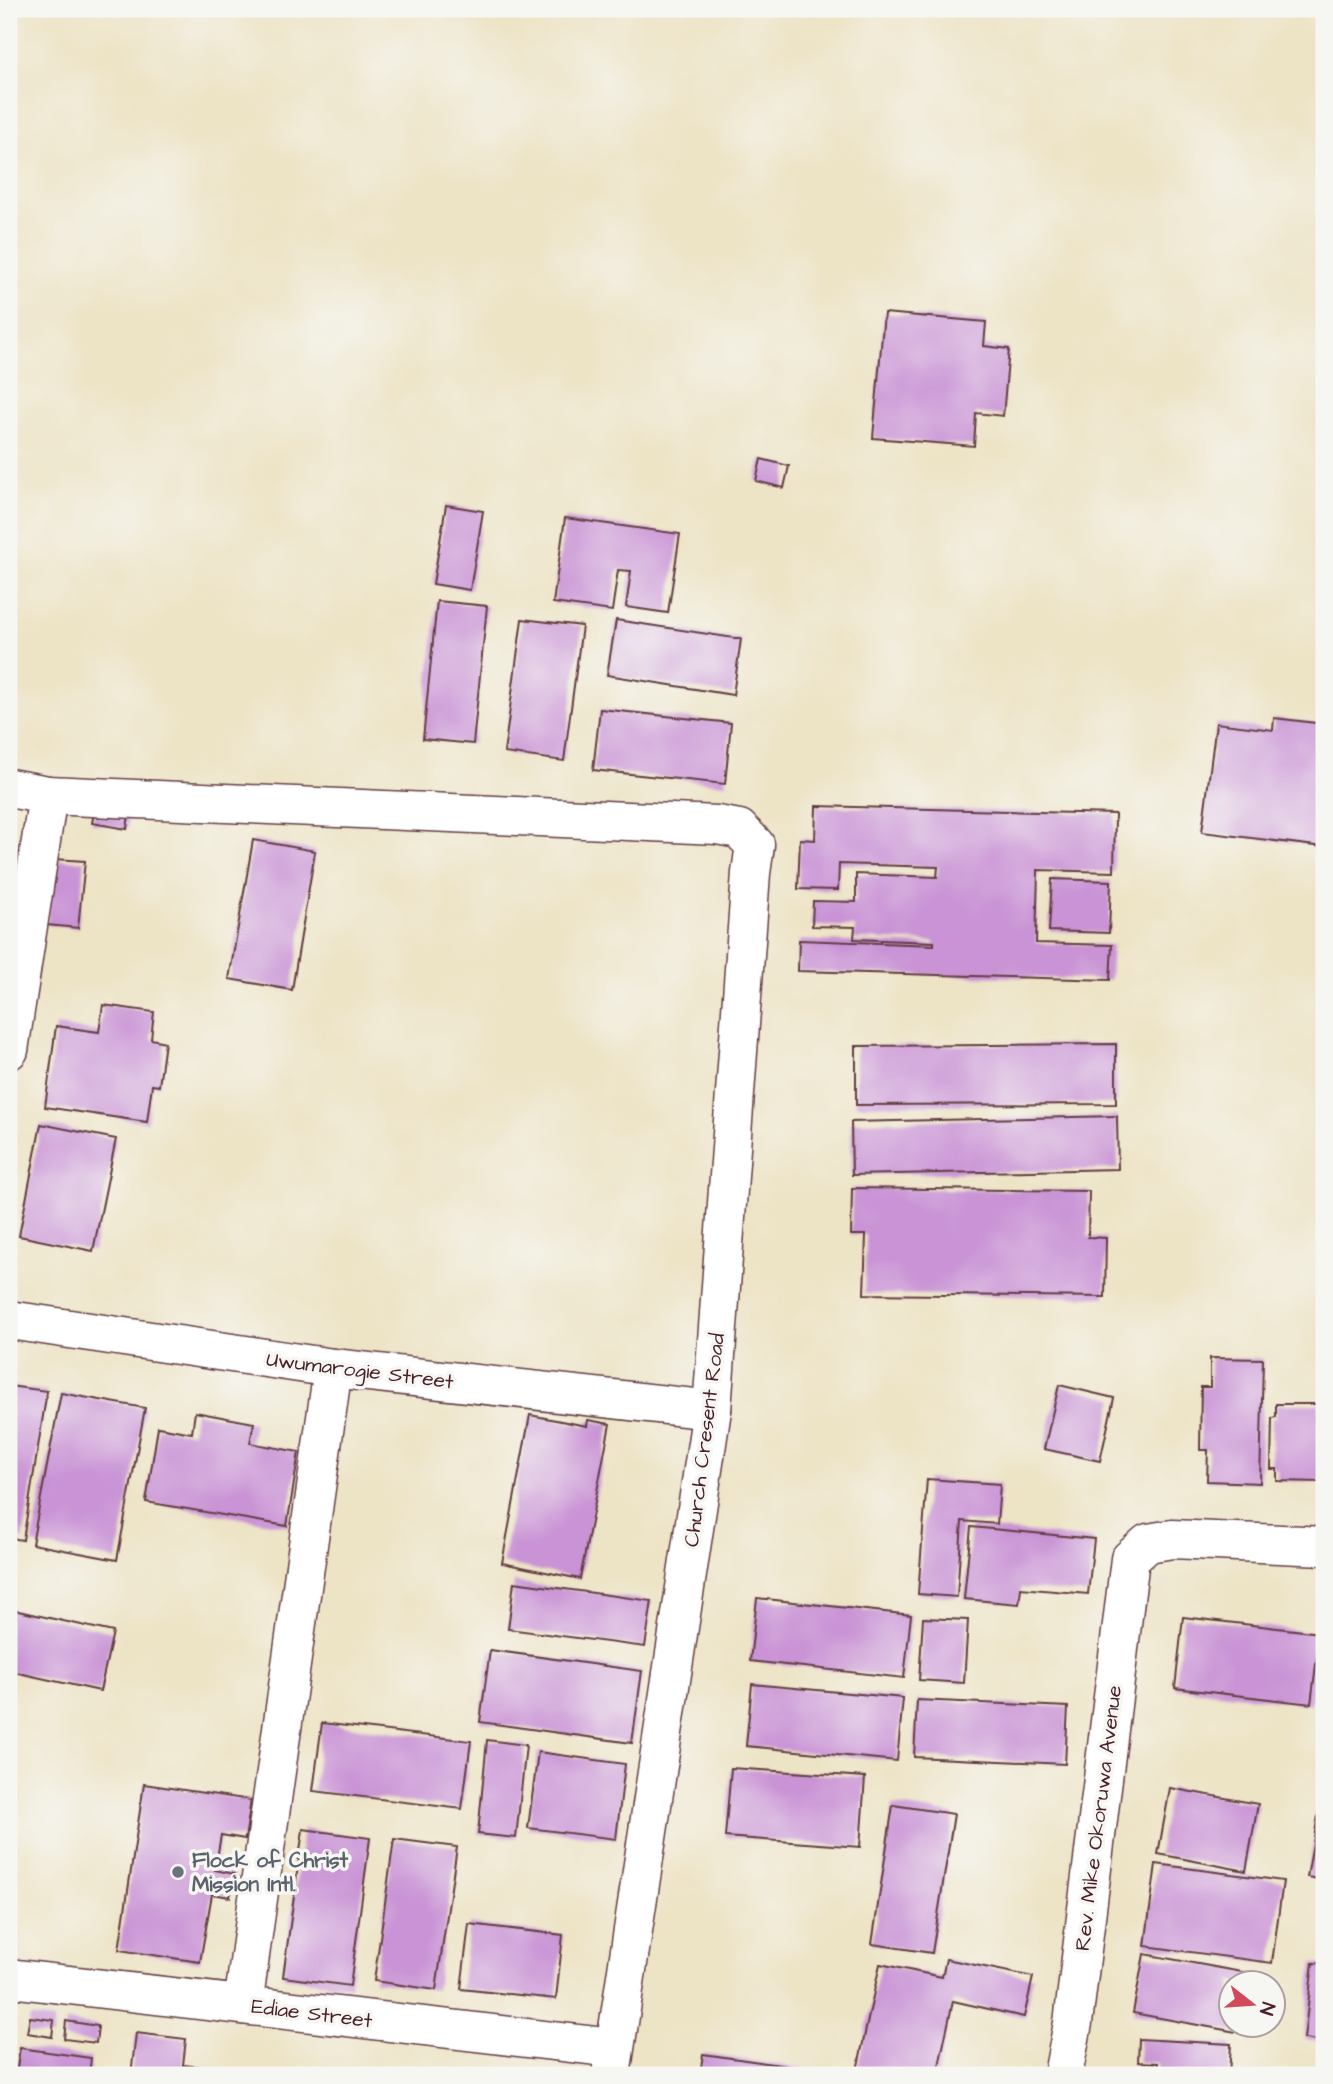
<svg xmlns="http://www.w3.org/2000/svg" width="1333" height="2084" font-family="'Architects Daughter',sans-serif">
<rect width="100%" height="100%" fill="#f6f6f2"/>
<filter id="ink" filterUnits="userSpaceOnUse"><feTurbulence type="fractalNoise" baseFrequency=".0143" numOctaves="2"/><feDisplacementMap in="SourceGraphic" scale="14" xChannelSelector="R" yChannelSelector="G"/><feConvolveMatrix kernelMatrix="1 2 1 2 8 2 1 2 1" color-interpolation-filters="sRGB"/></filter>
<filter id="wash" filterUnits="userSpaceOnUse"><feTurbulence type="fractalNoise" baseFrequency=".00686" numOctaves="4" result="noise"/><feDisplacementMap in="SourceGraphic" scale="28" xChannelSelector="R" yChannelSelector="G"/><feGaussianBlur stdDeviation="1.57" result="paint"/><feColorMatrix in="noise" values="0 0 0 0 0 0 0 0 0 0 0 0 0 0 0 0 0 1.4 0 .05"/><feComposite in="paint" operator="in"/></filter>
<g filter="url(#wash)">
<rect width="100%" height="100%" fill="#ede3c5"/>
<g id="blocks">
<g fill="#c993d5">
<path d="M884,313l102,9 -2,24 25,3 -6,67 -27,-3 -2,33 -101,-8z"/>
<path d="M761,459l28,7 -5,22 -28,-7z"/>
<path d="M446,505l37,6 -13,79 -37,-6z"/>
<path d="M565,518l115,16 -12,79 -42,-6 5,-36 -13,-1 -6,41 -59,-8z"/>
<path d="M437,601l50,5 -14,138 -50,-5z"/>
<path d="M522,619l60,7 -18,135 -60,-8z"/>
<path d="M616,620l125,19 -8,56 -126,-20z"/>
<path d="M600,709l131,14 -6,61 -132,-14z"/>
<path d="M1274,718l50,6v123l-122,-15 14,-109 57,7z"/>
<path d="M816,806l299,8 -1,58 -76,-2 -2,73 76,2 -2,35 -312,-9 1,-31 135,5v-3l-80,-3 1,-12 -43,-1 1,-25 43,1v-28l81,3 1,-10 -99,-3 -1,26 -40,-1 2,-50 15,1z"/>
<path d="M95,808l34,6 -2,15 -35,-6z"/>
<path d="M253,840l62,11 -23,139 -63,-11z"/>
<path d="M53,859l32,2 -7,67 -31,-3z"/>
<path d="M1052,879l59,2 -2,52 -60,-2z"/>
<path d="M103,1005l51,7 -3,27 14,3 -6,44 -7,-1 -5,37 -102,-15 11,-81 43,6z"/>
<path d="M1116,1044v60l-260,1v-59z"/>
<path d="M1117,1116l1,53 -266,6 -1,-53z"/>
<path d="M41,1124l75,15 -23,112 -74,-15z"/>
<path d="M852,1188l237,3 -1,46 18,1 -1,59 -241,-3 2,-59h-15z"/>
<path d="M1210,1358l53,1 -3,124 -53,-2 1,-31h-8l1,-63h9z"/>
<path d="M1059,1385l55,13 -14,63 -56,-12z"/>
<path d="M9,1386l38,5 -24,149 -14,-2z"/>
<path d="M61,1393l84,15 -28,152 -85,-16z"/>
<path d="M1276,1404h45l1,16h2l-1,62 -46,-1v-12h-6l1,-51 4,-1z"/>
<path d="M195,1412l59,11 -4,20 49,9 -12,74 -141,-24 12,-75 34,6z"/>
<path d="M530,1415l57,11 1,-6 22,4 -30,155 -78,-16z"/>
<path d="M927,1479l73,5 -3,40 -35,-3 -5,76 -39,-3z"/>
<path d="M971,1527l123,12 -6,55 -67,-6 -2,16 -55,-5z"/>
<path d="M514,1582l138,19 -7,46 -137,-18z"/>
<path d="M757,1598l154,17 -7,63 -154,-17z"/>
<path d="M9,1609l104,23 -13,59 -91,-20z"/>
<path d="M1183,1617l137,16 -9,71 -136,-16z"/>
<path d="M923,1618l45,2 -4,63 -45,-3z"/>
<path d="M490,1650l152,21 -10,72 -152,-21z"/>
<path d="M752,1684l151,14 -6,63 -151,-15z"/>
<path d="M917,1700l151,7 -3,57 -151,-7z"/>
<path d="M322,1723l149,18 -9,68 -149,-18z"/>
<path d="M487,1740l39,5 -10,93 -38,-4z"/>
<path d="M538,1752l87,12 -9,75 -88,-11z"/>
<path d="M731,1768l134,9 -5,70 -135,-10z"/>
<path d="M144,1784l107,16 -6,39 -24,-4 -6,35 19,4 -4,23 -18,-3 -12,68 -81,-12z"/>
<path d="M1170,1788l88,16 -12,67 -88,-17z"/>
<path d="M1323,1788l1,1v91l-17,-3z"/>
<path d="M893,1805l61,9 -22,139 -60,-9z"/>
<path d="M303,1829l67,9 -20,148 -67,-9z"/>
<path d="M394,1839l63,8 -21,143 -62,-9z"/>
<path d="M1156,1864l127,17 -11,82 -127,-17z"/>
<path d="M469,1924l94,11 -7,64 -95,-10z"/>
<path d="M1144,1954l125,23 -1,5h-36v42h29l-3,12 -125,-23z"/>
<path d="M946,1959l87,18 -9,40 -71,-16 -16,74h-81l24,-111 62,13z"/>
<path d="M1313,1963l11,1v78l-20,-3z"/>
<path d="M30,2017l24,3 -2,17 -25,-4z"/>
<path d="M66,2021l32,5 -2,17 -32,-4z"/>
<path d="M136,2033l50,6 -3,26 72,8v2h-124z"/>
<path d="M1139,2039l92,5 -2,31h-72l1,-12 -20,-1z"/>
<path d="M20,2048l71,10 -2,17h-73z"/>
<path d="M703,2054l126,18v3h-129z"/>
</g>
</g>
</g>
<g filter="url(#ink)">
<use href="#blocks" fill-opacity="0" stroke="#623c42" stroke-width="2"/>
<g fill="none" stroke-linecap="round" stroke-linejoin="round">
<defs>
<g id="minor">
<path d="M9,788l39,7 669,30 22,4 16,16 -4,28 -39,537 -101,665"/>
<path d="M9,1050l39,-255"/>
<path d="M9,1320l324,48 379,42"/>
<path d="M9,1978l605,70"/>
<path d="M243,2005l90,-637"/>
<path d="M1063,2075l10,-52 57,-464 18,-16 24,-4 152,7"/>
</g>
</defs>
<use href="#minor" stroke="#623c42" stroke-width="41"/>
<use href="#minor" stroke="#fff" stroke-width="38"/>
</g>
</g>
<circle fill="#6b7280" stroke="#f6f6f2" stroke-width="2.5" cx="178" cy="1872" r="7"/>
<g text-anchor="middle" stroke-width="7" stroke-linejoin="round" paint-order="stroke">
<g font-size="21" fill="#4a1f2b" stroke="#f6f6f2">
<text transform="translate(360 1370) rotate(7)" y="7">Uwumarogie Street</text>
<text transform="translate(704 1440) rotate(-83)" y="7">Church Cresent Road</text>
<text transform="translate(1098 1818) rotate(-83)" y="7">Rev. Mike Okoruwa Avenue</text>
<text transform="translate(312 2013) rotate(7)" y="7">Ediae Street</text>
</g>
<g font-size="21" font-weight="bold" fill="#5b616d" stroke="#f6f6f2" text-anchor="start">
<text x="192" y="1867">Flock of Christ<tspan x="192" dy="24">Mission Intl.</tspan></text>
</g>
</g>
<rect width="1333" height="2084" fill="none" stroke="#f6f6f2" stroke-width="35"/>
<g transform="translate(1252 2004) rotate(107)"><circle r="33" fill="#f6f6f2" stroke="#b1a0a2" stroke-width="2"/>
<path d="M0-5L12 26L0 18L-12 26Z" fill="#d1495b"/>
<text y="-10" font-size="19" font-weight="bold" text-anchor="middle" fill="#4a1f2b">N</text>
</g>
</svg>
